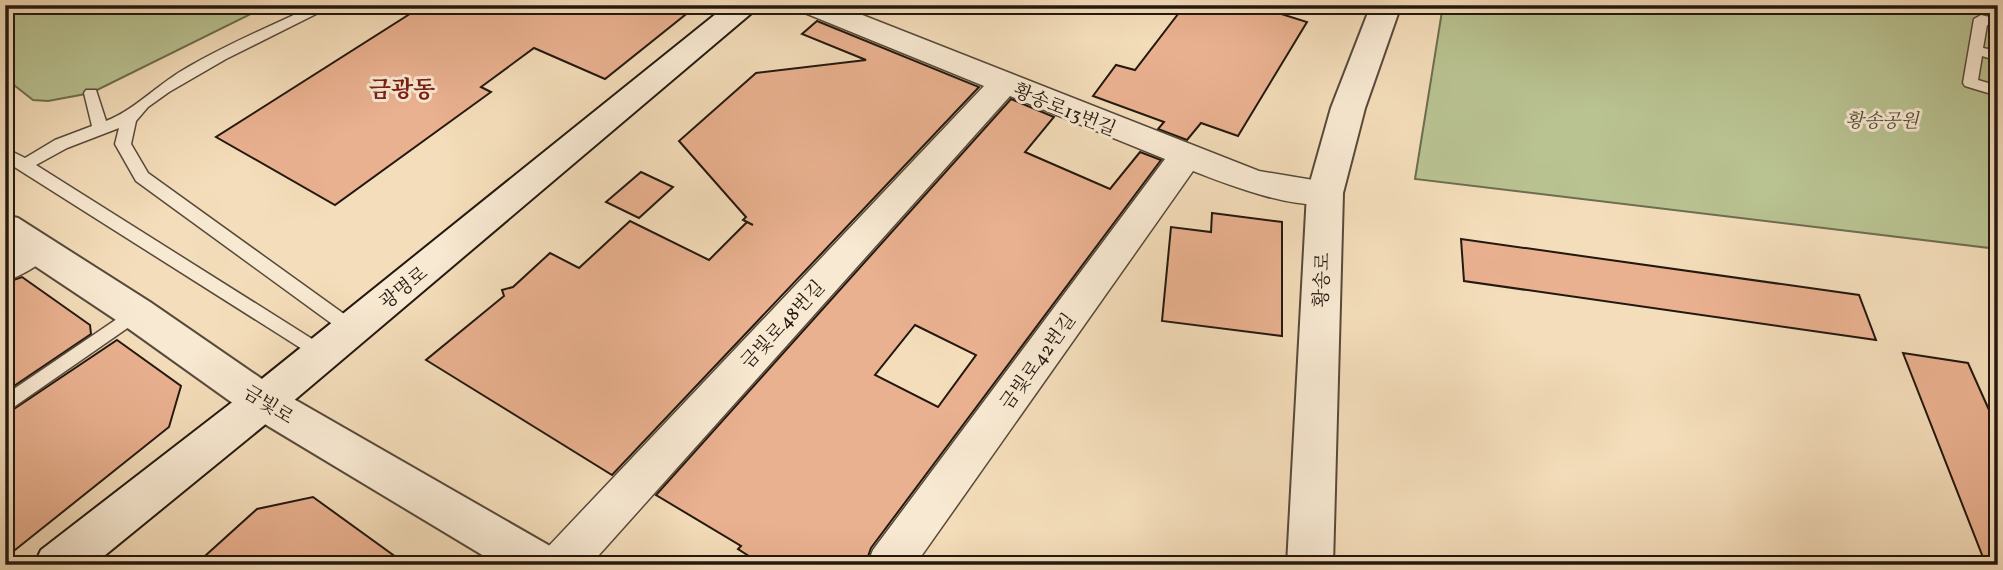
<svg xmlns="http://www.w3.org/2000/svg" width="2003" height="570" font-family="Vollkorn,'Noto Serif KR',serif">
<rect width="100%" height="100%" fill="#f4ddba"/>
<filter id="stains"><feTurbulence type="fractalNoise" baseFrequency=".00286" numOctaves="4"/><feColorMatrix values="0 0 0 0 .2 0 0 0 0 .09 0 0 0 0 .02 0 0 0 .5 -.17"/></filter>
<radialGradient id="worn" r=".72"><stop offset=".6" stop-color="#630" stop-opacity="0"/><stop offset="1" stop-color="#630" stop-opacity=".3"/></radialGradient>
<g fill="#b9c291" stroke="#6e6d50" stroke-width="2">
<path d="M5,5h264l-178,88 -43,8 -15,-1 -28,-22z"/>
<path d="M1443,5h555v244l-583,-70z"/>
</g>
<g fill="#eab190" stroke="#23180f" stroke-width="2" fill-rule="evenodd">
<path d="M424,5h237l24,10 -80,64 -71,-31 -53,39 10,5 -156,113 -119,-68z"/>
<path d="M1185,5h99l-6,8 29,9 -69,114 -37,-13 -14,17 -29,-11 6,-7 -71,-26 23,-31 19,5z"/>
<path d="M817,21l162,66 -367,388 -186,-115 78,-64 -2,-6 11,-3 37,-34 29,15 51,-47 79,39 38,-38 6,3 -10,-5 3,-3 -67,-76 77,-68 110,-13 -64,-26z"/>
<path d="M1011,99l43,18 -29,35 85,37 30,-37 21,8 -290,388 -6,17h-102l-25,-16 3,-3 -85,-51zM915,325l61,30 -38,52 -63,-32z"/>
<path d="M641,172l32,15 -34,31 -33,-16z"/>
<path d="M1212,213l70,9v114l-120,-15 9,-94 40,5z"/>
<path d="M1461,239l398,56 17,45 -412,-59z"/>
<path d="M22,277l68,48 1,9 -86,58v-109z"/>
<path d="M117,340l64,46 -12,41 -164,131v-143z"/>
<path d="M1903,353l65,10 30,67v135h-12z"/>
<path d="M313,497l94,68h-212l62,-56z"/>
</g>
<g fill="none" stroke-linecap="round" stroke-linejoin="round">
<defs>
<g id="service">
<path d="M315,5h19l-108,54 -57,33 -21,15 -12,14 -5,23 17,29 210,151 3,5 -3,5h-12l-210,-153 -21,-37 4,-16 -52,20 -31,17 292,184 2,5 -2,5 -7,2 -316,-200v-13l20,10 30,-18 37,-14 -8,-33 2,-3h10l10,31c27,-10 50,-35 77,-51 42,-25 88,-44 132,-65z"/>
<path d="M1981,15l17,4v9l-11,-3 -4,23 15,3v10l-16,-5 -4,24 20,6v10l-33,-10 -2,-3 11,-64z"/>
<path d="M136,306l6,2 3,5 -3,5 -137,95v-18z"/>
</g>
<g id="minor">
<path d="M796,5h41l422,166 78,13 5,9 -5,9c-37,11 -108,-17 -144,-31l-278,394h-48l6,-15 292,-391 -155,-63 -420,469h-51l6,-15 439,-464 -184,-75z"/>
<path d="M35,235l13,4 5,9c-9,16 -30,27 -48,33v-32z"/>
</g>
<g id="tertiary">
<path d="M1371,5h30l-36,103 -22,85 -10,372h-46l20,-372 24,-85z"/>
<path d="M5,215l13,3 132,84 128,88 279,160 7,15h-65l-251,-151 -126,-90 -117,-78z"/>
</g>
<path id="secondary" d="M727,5h34l-483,409 -185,151h-59l7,-15 207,-160z"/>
</defs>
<use href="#service" stroke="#57493a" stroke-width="3"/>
<use href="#minor" stroke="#57493a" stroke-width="3"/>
<use href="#tertiary" stroke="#57493a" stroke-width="4"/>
<use href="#secondary" stroke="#23180f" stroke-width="4"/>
<use href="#service" fill="#f8e9d2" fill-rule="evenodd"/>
<use href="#minor" fill="#f8e9d2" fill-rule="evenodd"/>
<use href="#tertiary" fill="#f8e9d2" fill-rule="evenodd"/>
<use href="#secondary" fill="#f8e9d2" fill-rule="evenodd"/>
</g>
<g text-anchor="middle" stroke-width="6" stroke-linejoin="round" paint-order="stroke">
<g font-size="19" fill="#23180f" stroke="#f8e9d2">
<text transform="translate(1065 109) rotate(22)" y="7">황송로13번길</text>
<text transform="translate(1321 280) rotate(-88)" y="7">황송로</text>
<text transform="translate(403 287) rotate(-39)" y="7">광명로</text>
<text transform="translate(782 324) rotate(-47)" y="7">금빛로48번길</text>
<text transform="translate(1037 361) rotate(-54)" y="7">금빛로42번길</text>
<text transform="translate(269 404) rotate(32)" y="7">금빛로</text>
</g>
<g font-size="19" font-style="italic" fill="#504b36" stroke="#f8e9d2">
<text x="1882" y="127">황송공원</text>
</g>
<g font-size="23" font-weight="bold" fill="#7a1f14" stroke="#f8e9d2">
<text x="402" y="97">금광동</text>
</g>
</g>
<rect width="2003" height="570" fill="none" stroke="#f4ddba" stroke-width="28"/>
<rect x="7" y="7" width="1989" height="556" fill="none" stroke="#23180f" stroke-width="3.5"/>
<rect x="14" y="14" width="1975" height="542" fill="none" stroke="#23180f" stroke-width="2"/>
<rect width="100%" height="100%" filter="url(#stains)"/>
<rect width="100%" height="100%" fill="url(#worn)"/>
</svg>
